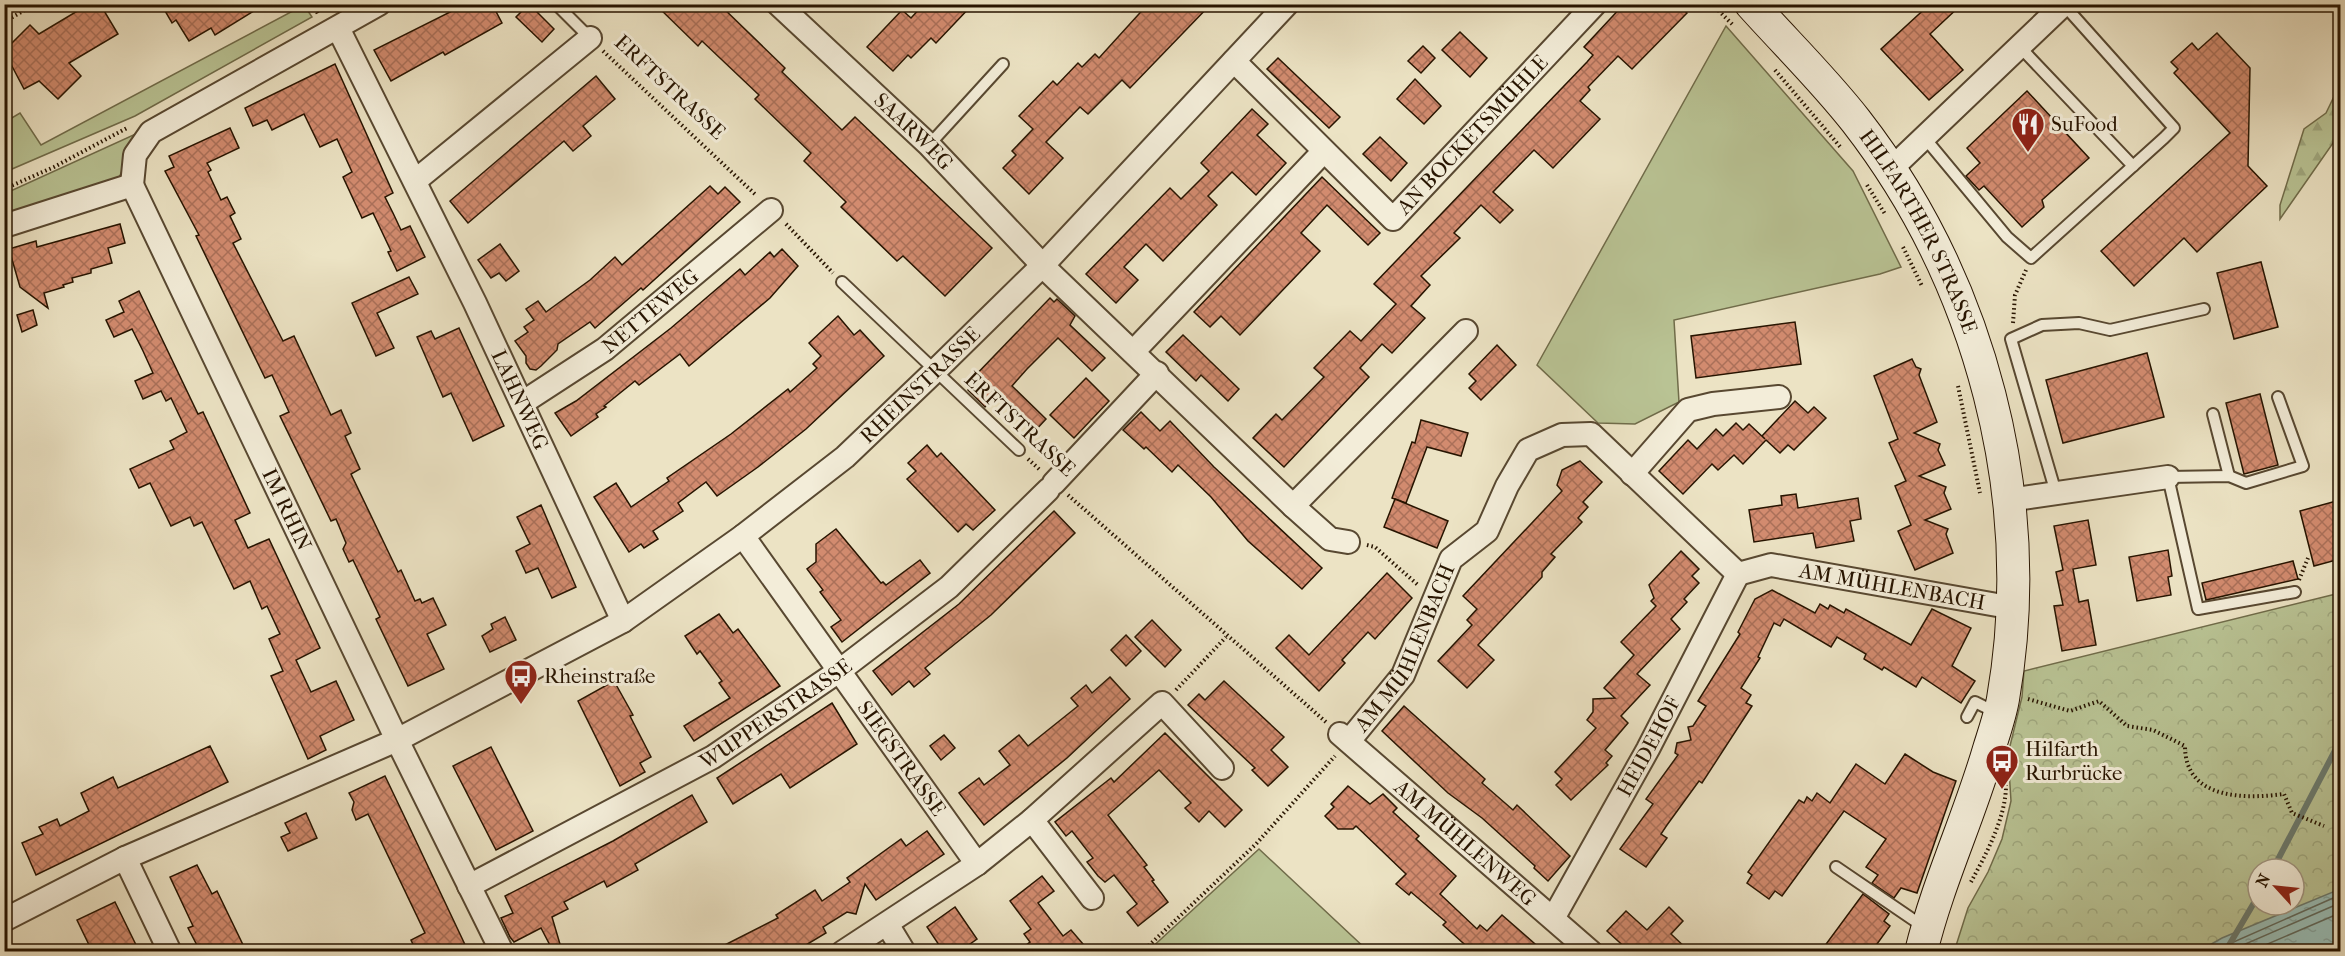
<svg xmlns="http://www.w3.org/2000/svg" width="2345" height="956" font-family="'IM FELL French Canon',serif">
<defs>
<pattern id="forest-firs" width="22" height="20" patternUnits="userSpaceOnUse" patternTransform="scale(1.5)"><rect width="22" height="20" fill="#b9c394"/><path d="M5 1l3.5 6h-7zM16 11l3.5 6h-7z" fill="#9fa77e"/></pattern>
<pattern id="park-crowns" width="20" height="18" patternUnits="userSpaceOnUse" patternTransform="scale(1.5)"><rect width="20" height="18" fill="#b9c394"/><path d="M2 6a3 3 0 1 1 6 0M12 15a3 3 0 1 1 6 0" fill="none" stroke="#9fa77e"/></pattern>
<pattern id="water-ripples" width="26" height="14" patternUnits="userSpaceOnUse" patternTransform="scale(1.5)"><rect width="26" height="14" fill="#99beb7"/><path d="M2 4q2-2 4 0t4 0M15 11q2-2 4 0t4 0" fill="none" stroke="#84a29c"/></pattern>
<pattern id="building-cross-hatch" width="8" height="8" patternUnits="userSpaceOnUse" patternTransform="scale(1.5)"><rect width="8" height="8" fill="#d28b6f"/><path d="M0 0l8 8M0 8l8-8" fill="none" stroke="#aa7059"/></pattern>
</defs>
<rect width="100%" height="100%" fill="#ece3c4"/>
<filter id="stains"><feTurbulence type="fractalNoise" baseFrequency=".00333" numOctaves="4"/><feColorMatrix values="0 0 0 0 .2 0 0 0 0 .09 0 0 0 0 .02 0 0 0 .5 -.17"/></filter>
<radialGradient id="worn" r=".72"><stop offset=".6" stop-color="#630" stop-opacity="0"/><stop offset="1" stop-color="#630" stop-opacity=".3"/></radialGradient>
<g fill="#b9c394" stroke="#706c4a" stroke-width="1.5">
<path d="M304,5l8,12 -177,99 -130,56v-50l15,-9 21,32z"/>
<path d="M1726,26l127,145 48,96 -21,7 -206,46 5,82 -44,22 -37,-1 -61,-58z"/>
<path d="M140,132l-24,52 -111,36 -1,-26z"/>
<path d="M1259,849l109,102h-220z"/>
</g>
<path fill="url(#forest-firs)" stroke="#706c4a" stroke-width="1.5" d="M2340,84v49l-60,86v-14l24,-76 22,-16z"/>
<path fill="url(#park-crowns)" stroke="#706c4a" stroke-width="1.5" fill-rule="evenodd" d="M2340,593v358l-386,1 14,-44 20,-36 14,-33 9,-38 -3,-47 14,-57 2,-26zM2258,869h36v36h-36z"/>
<path fill="url(#water-ripples)" stroke="#6b7a6e" stroke-width="1.5" d="M2340,889v62h-141l23,-13z"/>
<g fill="none" stroke-linecap="round" stroke-linejoin="round">
<g stroke="#60695c" stroke-width="1.5">
<path d="M2211,952l129,-57"/>
<path d="M2227,952l113,-49"/>
<path d="M2249,952l91,-39"/>
</g>
<g stroke="#6b7a6e" stroke-width="6">
<path d="M2273,869l67,-128"/>
<path d="M2225,952l33,-56"/>
</g>
</g>
<g fill="url(#building-cross-hatch)" stroke="#271400" stroke-width="1.5">
<path d="M89,4h11l18,30 -49,29 12,13 -23,23 -19,-18 -15,8 -20,-38 26,-26 9,9z"/>
<path d="M161,4h104l-50,31 -4,-7 -22,13 -13,-21 -4,3z"/>
<path d="M466,4h26l10,19 -57,32 -2,-3 -52,29 -17,-31z"/>
<path d="M529,4l25,25 -12,13 -26,-25z"/>
<path d="M655,4h64l66,64 -3,4 60,58 13,-13 137,131 -47,48 -42,-40 -6,5 -56,-54 5,-5 -42,-41 7,-8 -56,-54 4,-4 -57,-54 -4,5z"/>
<path d="M924,4h49l-37,39 -5,-5 -20,20 -3,-3 -15,16 -26,-24 35,-37 9,8z"/>
<path d="M1148,4h63l-81,84 -8,-8 -34,34 -8,-7 -34,35 17,16 -34,36 -26,-26 13,-13 -4,-4 21,-22 -14,-13 34,-35 4,4 21,-22 4,4 13,-13 4,4z"/>
<path d="M1624,4h54l9,9 -55,56 -14,-13 -30,31 2,3 -10,11 20,18 -47,49 -19,-18 -41,42 20,18 -13,13 -19,-18 -27,28 6,5 -39,38 9,9 -19,21 14,12 -33,35 -10,-9 -22,24 9,9 -85,90 -31,-29 23,-24 6,6 42,-43 -10,-9 36,-37 11,10 35,-37 -22,-20 213,-222 6,-7 -9,-8z"/>
<path d="M1930,4h32l-32,30 33,36 -34,30 -48,-51z"/>
<path d="M1460,32l27,26 -17,19 -28,-27z"/>
<path d="M2217,33l33,35 -2,98 19,20 -70,66 -13,-14 -50,48 -33,-35 129,-118 -56,-60 4,-4 -7,-7 21,-19 6,7z"/>
<path d="M1423,46l12,12 -14,15 -13,-12z"/>
<path d="M1278,58l62,59 -11,11 -62,-59z"/>
<path d="M335,64l58,129 -8,4 8,16 8,17 9,-4 15,31 -28,14 -9,-19 3,-1 -18,-38 -11,5 -19,-41 9,-5 -15,-33 -17,8 -16,-33 -32,16 -5,-10 -14,6 -8,-18z"/>
<path d="M596,76l19,23 -32,27 8,10 -18,15 -9,-10 -96,82 -18,-22z"/>
<path d="M1415,79l26,27 -17,18 -27,-25z"/>
<path d="M2027,91l62,67 -47,42 2,7 -22,20 -38,-41 -5,4 -13,-14 14,-13 -13,-15z"/>
<path d="M1252,109l16,15 -11,11 29,28 -30,32 -24,-23 -24,24 9,9 -54,56 -17,-17 -22,23 14,13 -22,23 -30,-29 84,-86 11,11 28,-28 -8,-8z"/>
<path d="M230,128l9,20 -32,15 4,7 -3,2 13,28 6,-3 8,16 -5,3 11,23 -8,4 50,98 11,-5 37,79 10,-5 10,23 -6,3 15,33 -9,5 47,98 3,-2 14,31 5,-2 2,4 11,-5 13,27 -19,9 17,35 -36,17 -32,-67 4,-2 -27,-57 -4,2 -6,-13 3,-6 -10,-24 -5,2 -51,-105 9,-4 -17,-37 -7,3 -69,-142 3,-1 -34,-64 9,-4 -5,-11z"/>
<path d="M1380,137l27,26 -16,18 -28,-27z"/>
<path d="M1322,177l58,56 -12,12 -41,-40 -26,28 19,18 -80,84 -19,-19 -11,11 -16,-15z"/>
<path d="M710,186l8,8 7,-7 15,15 -97,88 -2,-2 -46,40 -5,-6 -32,22 -1,6 -16,16 -5,4 -6,-1 -4,-6v-7l-11,-15 13,-9 -4,-5 10,-7 -8,-11 12,-8 8,11 44,-32 25,-23 7,8z"/>
<path d="M120,224l5,19 -17,5 4,15 -21,6v4l-19,5 1,4 -10,3 1,2 -20,6 4,15 -28,-21 -11,-38 27,-8 1,6z"/>
<path d="M500,244l19,27 -13,10 -7,-8 -8,5 -13,-18z"/>
<path d="M782,249l16,17 -28,32 -81,68 -9,-12 -41,31 -4,-4 -31,25 2,1 -10,7 2,3 -27,19 -16,-23 21,-12 95,-73 69,-59 5,6 25,-23 4,5z"/>
<path d="M2261,262l17,65 -44,12 -17,-66z"/>
<path d="M409,277l9,17 -41,19 17,35 -18,8 -24,-53z"/>
<path d="M139,291l59,123 5,-2 47,101 -15,7 13,28 21,-9 51,109 -24,12 15,32 25,-11 18,39 -34,16 6,14 -18,9 -37,-83 12,-5 -14,-32 11,-5 -13,-28 -5,3 -12,-28 -16,8 -32,-67 -8,4 -4,-9 -19,9 -21,-43 -11,5 -9,-19 44,-20 -4,-8 17,-9 -16,-34 -5,3 -5,-10 -18,8 -8,-18 18,-8 -10,-22 -11,-22 -18,8 -8,-17 18,-8 -5,-11z"/>
<path d="M1050,298l4,4 3,-3 18,17 -5,9 35,33 -13,13 -34,-33 -31,31 -15,17 34,33 -12,13 -35,-33 -5,5 -4,-3 -5,6 -17,-17 5,-6 -3,-3z"/>
<path d="M33,310l4,15 -15,7 -5,-17z"/>
<path d="M838,316l16,19 6,-5 24,26 -78,73 -48,38 -41,29 -11,-14 -28,21 5,8 -30,20 5,8 -14,9 -3,-4 -12,8 -35,-55 22,-14 15,24 38,-26 -2,-3 64,-44 57,-45 2,3 27,-24 -4,-4 8,-8 -12,-13z"/>
<path d="M1795,322l6,42 -105,14 -5,-42z"/>
<path d="M459,328l45,98 -31,15 -22,-48 -8,4 -26,-60 14,-6 4,8z"/>
<path d="M1183,335l56,54 -11,12 -27,-26 -5,6 -30,-29z"/>
<path d="M1497,345l19,20 -35,35 -12,-12 7,-7 -7,-7z"/>
<path d="M2147,353l17,64 -101,26 -17,-63z"/>
<path d="M1912,359l4,8 5,2 -2,6 18,47 -23,11 26,11 -2,6 7,15 -26,11 27,11 -2,6 7,16 -26,11 23,9 -2,5 7,19 -38,17 -17,-39 13,-6 -16,-39 11,-5 -17,-38 9,-4 -24,-63z"/>
<path d="M1086,378l23,23 -35,37 -24,-23z"/>
<path d="M2260,394l18,71 -34,9 -18,-71z"/>
<path d="M1795,401l13,12 6,-6 12,11 -32,32 -6,-5 -8,8 -14,-13 -23,24 -9,-9 -16,15 -6,-6 -29,30 -24,-23 29,-31 9,9 19,-20 7,7 13,-13 7,7 6,-6 16,15 -3,-3z"/>
<path d="M1141,412l19,19 10,-10 44,46 108,101 -20,21 -54,-48 -37,-44 -33,-32 -6,7 -26,-25 -2,2 -21,-19z"/>
<path d="M1421,420l47,13 -7,23 -34,-9 -21,56 -14,-5 20,-56 3,1z"/>
<path d="M927,445l10,12 4,-4 54,57 -22,20 -7,-6 -8,8 -51,-53 9,-8 -8,-8z"/>
<path d="M1580,461l22,21 -19,20 5,5 -10,11 4,4 -31,32 4,3 -13,15v5l-64,68 16,15 -27,28 -29,-27 34,-36 -5,-5 10,-11 -14,-13 99,-105 -5,-6 5,-15z"/>
<path d="M1796,494l2,14 60,-10 3,21 -11,2 4,20 -38,7 -3,-15 -59,9 -5,-32 33,-5 -1,-9z"/>
<path d="M1395,499l53,22 -11,27 -53,-21z"/>
<path d="M2340,500v59l-26,7 -14,-55z"/>
<path d="M541,505l35,82 -24,11 -14,-30 -12,5 -10,-22 14,-7 -13,-27z"/>
<path d="M1054,511l21,22 -84,82 -66,53 5,6 -16,13 -5,-6 -17,14 -19,-24 86,-67z"/>
<path d="M2088,520l8,45 -23,4 6,33 9,-2 8,45 -34,6 -8,-45 9,-1 -7,-33 7,-2 -9,-44z"/>
<path d="M836,529l45,54 2,-1 3,3 34,-25 10,13 -88,69 -11,-15 10,-7 -21,-28 3,-2 -16,-21 9,-7v-18z"/>
<path d="M2168,550l4,26 -4,1 3,18 -34,6 -8,-44z"/>
<path d="M1681,551l18,18 -7,7 7,7 -15,16 3,3 -16,17 9,10 -43,45 13,11 -29,31 7,7 -23,27 7,6 -6,7 2,2 -37,35 -15,-15 6,-6 -7,-7 41,-44 -9,-8 6,-8v-13l22,-1 -11,-10 30,-33 -13,-13 35,-36 -5,-5 3,-3 -5,-13z"/>
<path d="M2293,561l5,18 -92,21 -4,-17z"/>
<path d="M1387,573l25,25 -37,41 -7,-7 -26,28 3,3 -26,28 -43,-43 13,-13 20,20z"/>
<path d="M1772,590l43,23 5,-9 8,5 2,-4 14,8 2,-4 65,36 21,-36 39,19 -19,38 23,15 -14,22 -39,-26 -6,10 -32,-20 -2,3 -18,-11 2,-5 -29,-17 -6,10 -47,-28 -4,7 -6,-3 -16,34 2,1 -19,30 10,7 -5,8 6,3 -50,77 -3,-2 -32,44 -6,9 6,4 -21,29 -26,-18 33,-45 -7,-5 32,-44 -3,-2 2,-10 14,-3 -3,-13 5,-1 13,-20 -8,-5 42,-67 -2,-2 17,-33z"/>
<path d="M719,614l14,19 5,-4 42,57 -86,55 -10,-15 46,-28 -11,-15 3,-2 -22,-30 -3,3 -12,-18z"/>
<path d="M505,617l11,23 -26,12 -8,-16 11,-7 -2,-5z"/>
<path d="M1152,620l29,30 -16,17 -30,-30z"/>
<path d="M1126,635l15,16 -15,15 -15,-16z"/>
<path d="M1110,677l20,22 -63,59 -83,67 -25,-32 20,-15 5,7 26,-20 -11,-14 20,-16 9,11 50,-40 -7,-8 15,-13 6,8z"/>
<path d="M614,681l19,34 -3,1 21,41 -11,6 5,9 -25,14 -42,-85z"/>
<path d="M1224,681l60,56 -13,13 17,17 -20,19 -16,-16 3,-2 -67,-63 11,-11 6,6z"/>
<path d="M832,703l25,41 -67,44 -9,-14 -48,30 -16,-26z"/>
<path d="M1404,706l81,73 -3,4 31,27 4,-5 53,51 -22,25 -14,-13 1,-2 -53,-48 -34,-25 -66,-62z"/>
<path d="M1165,733l77,77 -17,17 -16,-16 -10,11 -14,-14 6,-5 -32,-33 -51,45 39,50 -3,2 10,13 -2,1 16,21 -30,24 -11,-14 10,-8 -23,-29 -9,7 -7,-6 -11,-14 6,-4 -21,-27 -6,5 -11,-14 56,-44 3,4z"/>
<path d="M944,735l11,13 -14,12 -11,-14z"/>
<path d="M210,746l18,36 -192,93 -14,-32 21,-9 -4,-7 18,-8 3,7 29,-15 -8,-18 32,-16 5,11z"/>
<path d="M491,747l42,84 -37,19 -43,-84z"/>
<path d="M1905,754l28,18 23,9 -39,112 -16,-5 -7,10 -22,-15 6,-8 -12,-8 20,-28 -42,-28 -62,85 -7,-5 -6,8 -22,-16 5,-8 -4,-3 51,-72 5,3 3,-6 5,4 5,-8 13,10 26,-39 29,20z"/>
<path d="M385,776l22,46 61,129h-52l-5,-11 14,-7 -57,-119 -12,6 -4,-10 2,-8 -5,-9z"/>
<path d="M1348,786l22,18 13,-10 14,14 -4,4 26,24 -3,3 40,37 -16,18 37,35 3,-4 7,6 15,-16 41,36h-71l-29,-26 3,-3 -35,-30 -2,3 -13,-11 10,-10 -50,-48 -3,3h-15l-13,-13 9,-9 -3,-3z"/>
<path d="M692,795l15,27 -72,42 3,6 -31,17 -3,-6 -40,21 4,7 -16,8 10,34h-9l-12,-23 -27,14 -4,-5 -9,-19 12,-5 -8,-17 108,-55z"/>
<path d="M306,813l11,25 -29,13 -7,-14 9,-4 -5,-10z"/>
<path d="M927,831l17,23 -68,46 -11,-16 -9,30 -9,-2 -24,15 3,6 -30,18h-83l65,-33 -2,-3 39,-25 7,11 28,-19 -3,-4 54,-39 5,7z"/>
<path d="M197,865l15,29 5,-3 29,60h-46l-12,-23 5,-2 -23,-49z"/>
<path d="M1042,876l12,15 -16,12 25,33 8,-6 18,21h-71l12,-9 -6,-8 7,-5 -21,-28z"/>
<path d="M1863,894l26,20 -5,7 6,5 -18,25h-51z"/>
<path d="M115,902l24,49h-47l-15,-31z"/>
<path d="M955,907l22,32 -17,12h-17l-16,-24z"/>
<path d="M1669,907l14,14 -12,13 18,17h-60l-22,-20 19,-20 21,19z"/>
</g>
<g fill="none" stroke-linecap="round" stroke-linejoin="round">
<defs>
<g id="lane">
<path d="M556,4l34,34"/>
<path d="M2020,47l113,119"/>
<path d="M1924,137l83,100 24,21 133,-120 10,-10 -110,-123"/>
<path d="M929,145l74,-81"/>
<path d="M842,282l177,168"/>
<path d="M2278,397l25,69 -57,17 -17,-7 -61,1 30,132 97,-17"/>
<path d="M2213,414l16,62"/>
<path d="M2056,493l-45,-154 31,-14 37,-2 31,7 94,-21"/>
<path d="M1967,717l8,-15 22,11"/>
<path d="M1836,867l88,60"/>
</g>
<g id="street">
<path id="s1" d="M778,4l151,141 120,127 244,234 37,33 18,3"/>
<path id="s2" d="M338,28l137,275 148,318"/>
<path id="s3" d="M1234,61l159,158 202,-215"/>
<path d="M1890,170l174,-166"/>
<path d="M415,181l175,-143"/>
<path d="M132,185l3,-30 16,-23 228,-128"/>
<path id="s4" d="M4,226l128,-41 265,555 105,212"/>
<path d="M1133,352l190,-200"/>
<path id="s5" d="M522,403l83,-54 166,-139"/>
<path d="M1632,474l56,-64 25,-6 66,-7"/>
<path d="M1054,483l103,-110"/>
<path d="M2009,500l159,-23"/>
<path d="M1293,506l173,-175"/>
<path id="s6" d="M743,536l234,328"/>
<path id="s7" d="M1340,734l251,218"/>
<path id="s8" d="M1349,741l54,-66 48,-116 36,-28 20,-45 21,-36 34,-15 29,-1 147,140 33,-9 243,43"/>
<path d="M1032,820l60,78"/>
<path d="M125,858l45,94"/>
<path id="s9" d="M469,886l244,-129 126,-86 110,-84 99,-97"/>
<path id="s10" d="M1554,917l94,-168 90,-175"/>
<path id="s11" d="M4,920l121,-62 272,-118 226,-119 120,-85 102,-79 90,-86 108,-106 244,-261"/>
<path d="M887,924l17,28"/>
<path d="M843,952l134,-88 55,-44 130,-117 60,65"/>
</g>
<g id="secondary">
<path id="s12" d="M1751,4c35,39 73,76 105,117 125,161 182,376 147,578 -3,17 -9,34 -14,50 -20,69 -51,133 -68,203"/>
</g>
</defs>
<use href="#lane" stroke="#584831" stroke-width="14"/>
<use href="#street" stroke="#584831" stroke-width="26"/>
<use href="#secondary" stroke="#271400" stroke-width="34"/>
<g stroke="#271400" stroke-width="4" stroke-dasharray="1.5 3" stroke-linecap="butt">
<path d="M313,4l6,12"/>
<path d="M1712,4l21,21"/>
<path d="M4,22l31,-18"/>
<path d="M603,51l154,145"/>
<path d="M1775,70l67,79"/>
<path d="M1867,185l18,29"/>
<path d="M4,189l50,-22 73,-39"/>
<path d="M786,224l47,49"/>
<path d="M1903,247l19,39"/>
<path d="M2013,323l2,-28 11,-25"/>
<path d="M1958,386l22,107"/>
<path d="M1028,459l12,11"/>
<path d="M1068,495l258,227"/>
<path d="M1367,545l8,2 44,39"/>
<path d="M2299,580l9,-22"/>
<path d="M1176,690l50,-53"/>
<path d="M2028,699l42,12 29,-10 28,25 26,4 32,16c0,54 60,53 99,48l8,19 32,13"/>
<path d="M1971,882c15,-28 35,-64 35,-97"/>
<path d="M1142,952l114,-108 79,-88"/>
</g>
<use href="#lane" stroke="#f3edd9" stroke-width="10"/>
<use href="#street" stroke="#f3edd9" stroke-width="22"/>
<use href="#secondary" stroke="#f3edd9" stroke-width="32"/>
</g>
<defs>
<symbol id="restaurant-pin" viewBox="-11 -11 22 30"><path d="M0 17L-7.5 6A9.5 9.5 0 1 1 7.5 6Z" fill="#8f2418" stroke="#f3edd9"/><path d="M-5-6h1v4h1v-4h1v4h1v-4h1v5L-1.5 .5V6h-2V.5L-5-1ZM5-6V6H3V1.5H1.5Q1.5-4 5-6Z" fill="#fff"/></symbol>
<symbol id="bus-pin" viewBox="-11 -11 22 30"><path d="M0 17L-7.5 6A9.5 9.5 0 1 1 7.5 6Z" fill="#8f2418" stroke="#f3edd9"/><path d="M-5-6H5V4H4V6H2V4H-2V6H-4V4H-5ZM-3.5-4V0h7V-4ZM-3.5 1.2v1.5H-2V1.2ZM2 1.2v1.5H3.5V1.2Z" fill="#fff"/></symbol>
</defs>
<g fill-rule="evenodd">
<use href="#restaurant-pin" x="2009" y="105" width="38" height="52"/>
<use href="#bus-pin" x="502" y="657" width="38" height="52"/>
<use href="#bus-pin" x="1983" y="742" width="38" height="52"/>
</g>
<g text-anchor="middle" stroke-width="6" stroke-linejoin="round" paint-order="stroke">
<g font-size="21" fill="#271400" stroke="#f3edd9">
<text transform="translate(670 87) rotate(43)" y="7">ERFTSTRASSE</text>
<text dy="7" stroke="none"><textPath href="#s1" startOffset="186">SAARWEG</textPath></text>
<text dy="7" stroke="none"><textPath href="#s3" startOffset="340">AN BOCKETSMÜHLE</textPath></text>
<text dy="7" stroke="none"><textPath href="#s12" startOffset="285">HILFARTHER STRASSE</textPath></text>
<text dy="7" stroke="none"><textPath href="#s5" startOffset="158">NETTEWEG</textPath></text>
<text dy="7" stroke="none"><textPath href="#s11" startOffset="1068">RHEINSTRASSE</textPath></text>
<text dy="7" stroke="none"><textPath href="#s2" startOffset="414">LAHNWEG</textPath></text>
<text transform="translate(1020 424) rotate(43)" y="7">ERFTSTRASSE</text>
<text dy="7" stroke="none"><textPath href="#s4" startOffset="494">IM RHIN</textPath></text>
<text dy="7" stroke="none"><textPath href="#s8" startOffset="774">AM MÜHLENBACH</textPath></text>
<text dy="7" stroke="none"><textPath href="#s8" startOffset="110">AM MÜHLENBACH</textPath></text>
<text dy="7" stroke="none"><textPath href="#s9" startOffset="352">WUPPERSTRASSE</textPath></text>
<text dy="7" stroke="none"><textPath href="#s10" startOffset="195">HEIDEHOF</textPath></text>
<text dy="7" stroke="none"><textPath href="#s6" startOffset="273">SIEGSTRASSE</textPath></text>
<text dy="7" stroke="none"><textPath href="#s7" startOffset="166">AM MÜHLENWEG</textPath></text>
</g>
<g font-size="21" fill="#271400" stroke="#f3edd9" text-anchor="start">
<text x="2051" y="131">SuFood</text>
<text x="544" y="683">Rheinstraße</text>
<text x="2025" y="756">Hilfarth<tspan x="2025" dy="24">Rurbrücke</tspan></text>
</g>
</g>
<rect width="2345" height="956" fill="none" stroke="#ece3c4" stroke-width="24"/>
<rect x="6" y="6" width="2333" height="944" fill="none" stroke="#271400" stroke-width="3"/>
<rect x="12" y="12" width="2321" height="932" fill="none" stroke="#271400" stroke-width="1.5"/>
<g transform="translate(2276 887) rotate(297)"><circle r="28" fill="#f3edd9" stroke="#a19682" stroke-width="1.5"/>
<path d="M0-4.5L10 22L0 15L-10 22Z" fill="#8f2418"/>
<text y="-9" font-size="16" font-weight="bold" text-anchor="middle" fill="#271400">N</text>
</g>
<rect width="100%" height="100%" filter="url(#stains)"/>
<rect width="100%" height="100%" fill="url(#worn)"/>
</svg>
